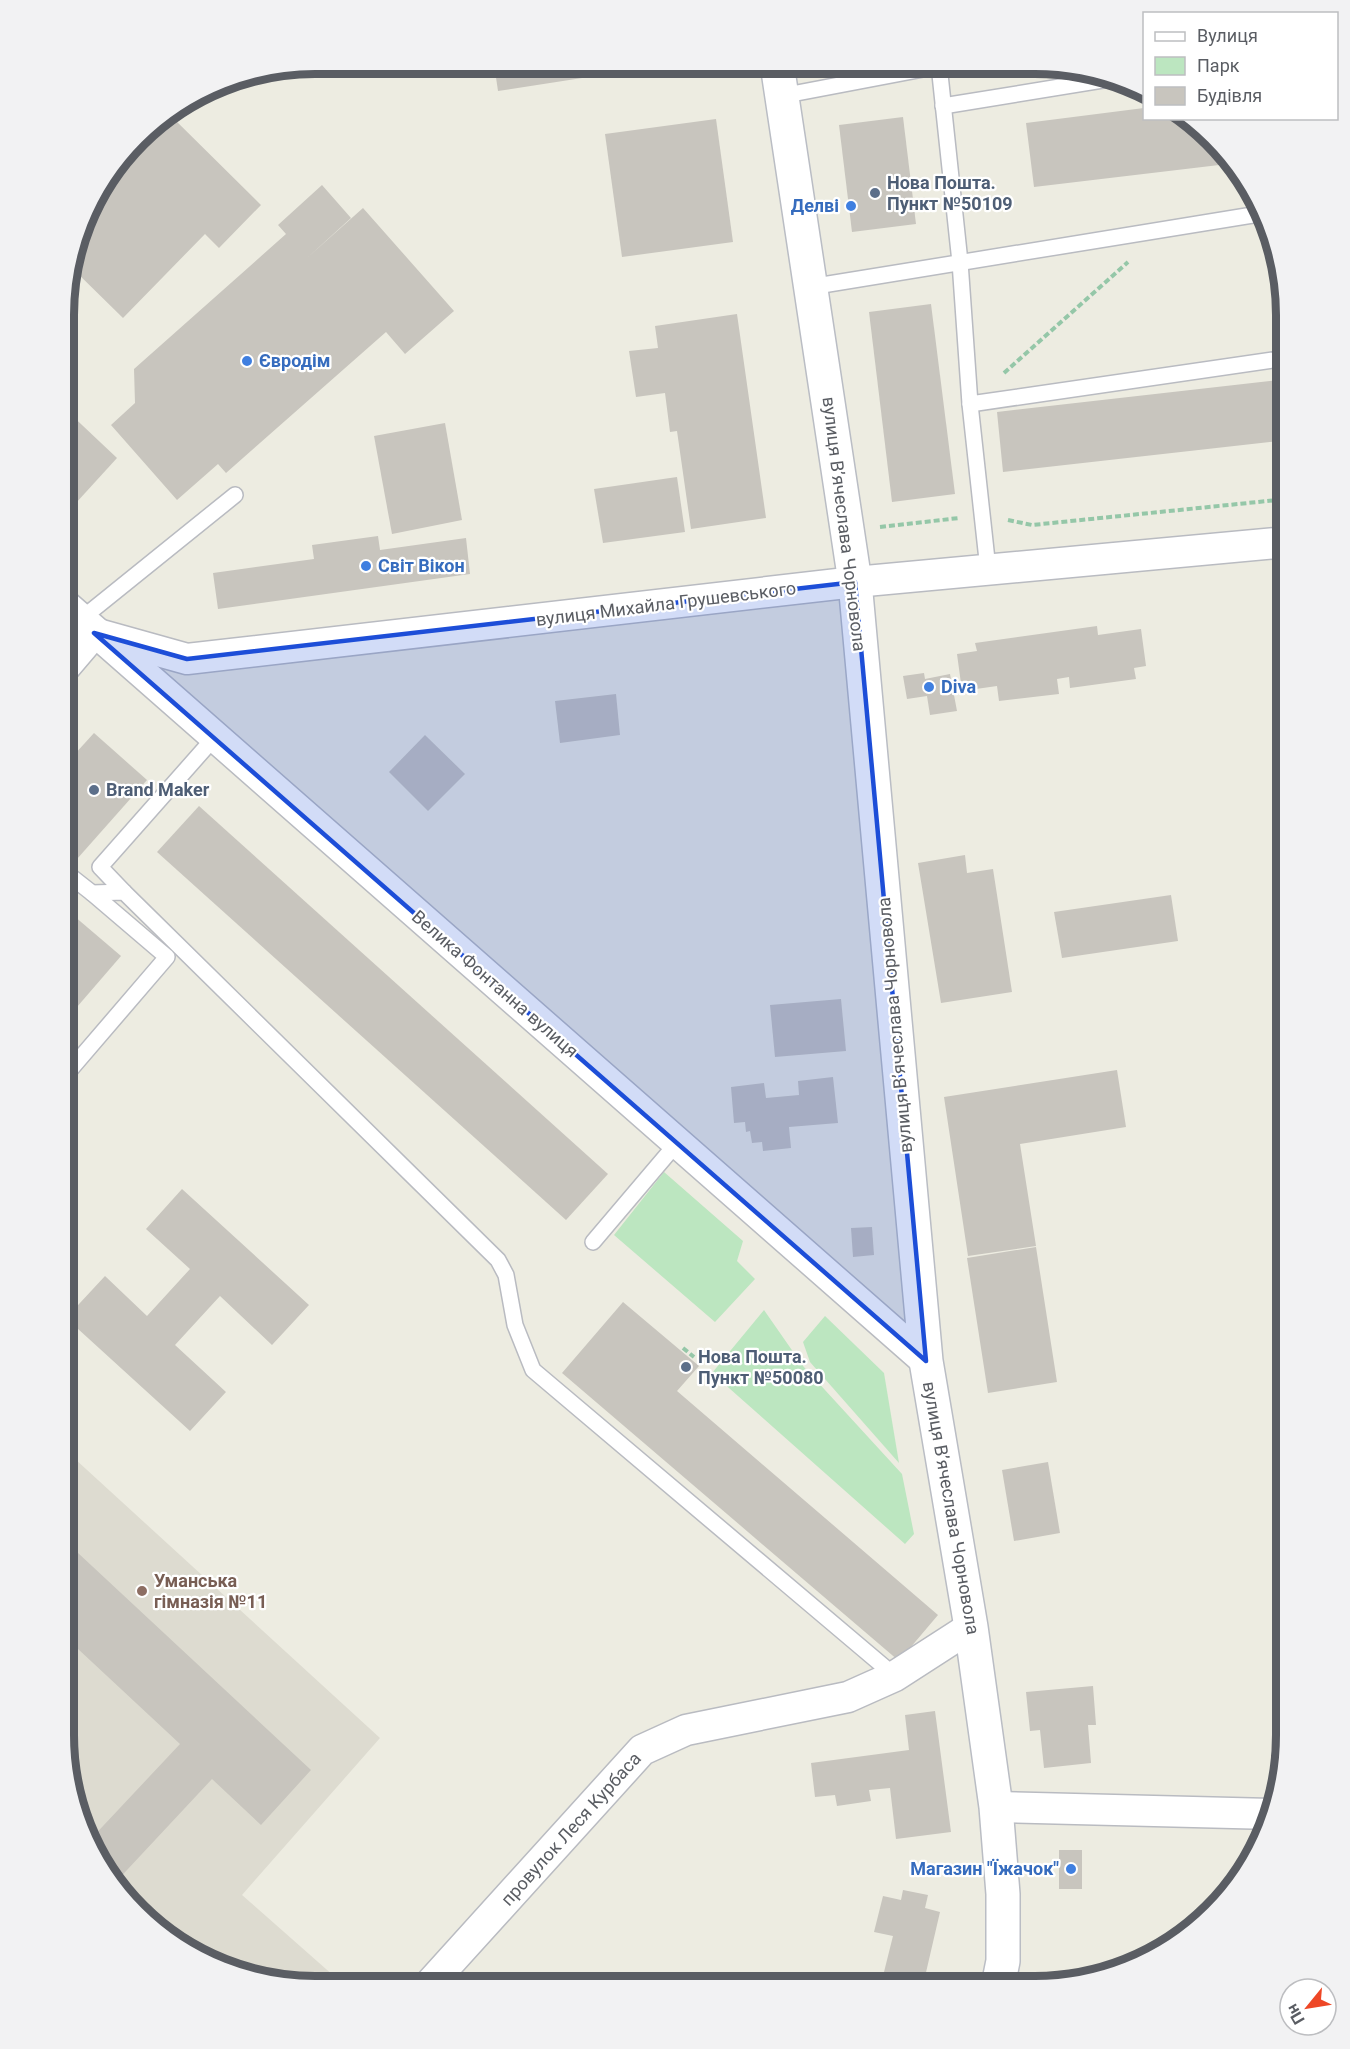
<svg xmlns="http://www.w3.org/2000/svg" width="1350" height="2049" font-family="Roboto,sans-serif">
<rect width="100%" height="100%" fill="#edece1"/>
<path fill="#dddbd0" d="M63,1448l317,290 -138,157 101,89h-61l-64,-17 -56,-33 -47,-46 -33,-57 -19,-96z"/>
<g fill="#bce6c0">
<path d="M664,1172l79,69 -6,20 18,18 -40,43 -101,-87z"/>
<path d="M764,1310l39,56 99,108 12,60 -9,10 -193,-171z"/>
<path d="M825,1316l59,57 15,90 -89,-101 -7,-20z"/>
</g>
<g fill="#c8c5be">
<path d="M494,64h172v1l-168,26z"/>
<path d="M1144,108v10h48l44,45 -202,24 -8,-64z"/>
<path d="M168,113l93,92 -42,43 -14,-14 -82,84 -53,-52 19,-63 59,-77z"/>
<path d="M903,117l13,107 -64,8 -13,-107z"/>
<path d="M716,119l17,123 -111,15 -17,-123z"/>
<path d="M322,185l29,33 -44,40 56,-50 91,103 -49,43 -19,-22 -160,141 -8,-9 -41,36 -66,-75 24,-22 -1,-34 152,-135 -8,-9z"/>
<path d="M931,304l24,190 -63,8 -23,-190z"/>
<path d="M737,314l29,204 -75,11 -14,-98 -7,1 -5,-39 -29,4 -7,-46 29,-3 -3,-22z"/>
<path d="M1287,379v61l-284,32 -6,-60z"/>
<path d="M65,409l52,49 -52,57z"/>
<path d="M445,423l17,97 -70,14 -18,-98z"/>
<path d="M677,477l8,55 -82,11 -9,-54z"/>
<path d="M378,536l2,14 86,-12 4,36 -252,35 -5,-36 101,-14 -2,-14z"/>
<path d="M1097,626l1,9 43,-6 5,37 -12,2 2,11 -66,9 -1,-11 -12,2 2,15 -60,7 -2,-15 -35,5 -5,-37 20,-3 -2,-8z"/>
<path d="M924,673l1,6 25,-5 7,37 -27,4 -3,-19 -20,3 -4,-23z"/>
<path d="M616,694l4,41 -60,8 -5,-42z"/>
<path d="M94,733l53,47 -70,79 -13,-11v-82z"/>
<path d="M425,735l40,39 -37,37 -39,-39z"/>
<path d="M199,806l409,368 -42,46 -409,-368z"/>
<path d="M965,855l2,18 26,-4 19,123 -71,11 -23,-140z"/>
<path d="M1171,895l7,46 -116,17 -8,-46z"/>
<path d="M67,910l54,46 -57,66v-109z"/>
<path d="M841,999l5,52 -71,6 -5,-52z"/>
<path d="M1117,1070l9,57 -106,17 16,102 -68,10 -24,-159z"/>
<path d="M833,1077l5,46 -49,4 2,21 -28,3 -1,-9 -10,1 -2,-12 -4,1 -1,-10 -11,1 -3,-36 33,-4 2,15 33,-3 -1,-14z"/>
<path d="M182,1189l127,116 -37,40 -52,-49 -45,49 51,47 -36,39 -124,-113 39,-42 42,40 43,-47 -44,-40z"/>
<path d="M872,1227l2,28 -21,2 -2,-29z"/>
<path d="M1036,1247l21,135 -69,11 -21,-135z"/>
<path d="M623,1302l76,64 -22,25 261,224 -39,46 -337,-288z"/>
<path d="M1048,1462l12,71 -46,8 -12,-71z"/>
<path d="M63,1539l248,231 -50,55 -49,-46 -99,106 -25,-43 92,-98 -117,-109z"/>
<path d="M1093,1686l3,39h-8l3,38 -47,5 -4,-38 -10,1 -4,-39z"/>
<path d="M935,1711l16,121 -55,7 -6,-51 -21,2 2,11 -34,5 -2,-11 -20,2 -4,-34 98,-13 -4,-35z"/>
<rect x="1059" y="1850" width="23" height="39"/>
<path d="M903,1890l25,5 -3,13 15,4 -16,69 -15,-4 -2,9h-19l-7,-2 12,-48 -19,-4 9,-36 18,4z"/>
</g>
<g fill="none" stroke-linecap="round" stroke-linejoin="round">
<defs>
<g id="lane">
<path d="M939,65l21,197 10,142 317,-46"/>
<path d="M781,96l158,-30"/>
<path d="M943,106l172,-28"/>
<path d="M810,287l455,-74"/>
<path d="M970,404l18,165"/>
<path d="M80,620l155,-125"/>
<path d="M64,871l28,22 32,-1 374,368 8,15 9,50 18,45 362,306"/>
<path d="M124,892l-24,-25 114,-129"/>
<path d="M64,1077l103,-120 -75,-64"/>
<path d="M593,1242l84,-99"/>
</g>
<g id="street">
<path d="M65,605l861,756"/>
<path d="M94,633l93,26 668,-77 432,-40"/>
<path d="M65,667l29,-34"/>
<path d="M996,1807l278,7"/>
<path d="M430,1984l212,-234 44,-20 162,-33 47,-21 76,-49"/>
</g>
<path id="secondary" d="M777,64l78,518 71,779 45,266 25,180 7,87v67l-5,25"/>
</defs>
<use href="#lane" stroke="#b9bbc1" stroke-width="18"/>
<use href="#street" stroke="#b9bbc1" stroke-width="33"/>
<use href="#secondary" stroke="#babdc4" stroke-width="36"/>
<g stroke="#95c7a8" stroke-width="4" stroke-dasharray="6 3" stroke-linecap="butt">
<path d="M1004,373l124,-111"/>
<path d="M1008,520l24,5 255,-26"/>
<path d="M880,527l79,-9"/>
<path d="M683,1348l11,9"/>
</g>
<use href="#lane" stroke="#fff" stroke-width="15"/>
<use href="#street" stroke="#fff" stroke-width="30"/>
<use href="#secondary" stroke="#fff" stroke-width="33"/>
</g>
<path fill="#1d4ed8" fill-opacity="0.2" stroke="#1d4ed8" stroke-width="4.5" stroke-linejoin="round" d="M855,582l71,779 -832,-728 93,26z"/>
<g fill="#5c6f8a" stroke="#fff" stroke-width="2">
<circle cx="875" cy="193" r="6"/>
<circle cx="94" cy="790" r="6"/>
<circle cx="686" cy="1367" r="6"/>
</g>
<g fill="#3f7fe0" stroke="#fff" stroke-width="2">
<circle cx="851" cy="206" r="6"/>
<circle cx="247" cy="361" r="6"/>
<circle cx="366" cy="566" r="6"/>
<circle cx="929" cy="687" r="6"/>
<circle cx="1071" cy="1869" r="6"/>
</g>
<circle fill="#8d6e63" stroke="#fff" stroke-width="2" cx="142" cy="1591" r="6"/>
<g text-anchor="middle" stroke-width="4.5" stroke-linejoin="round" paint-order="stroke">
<g font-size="18" font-weight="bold" fill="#4e5e75" stroke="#fff" text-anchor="start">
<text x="887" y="189">Нова Пошта.<tspan x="887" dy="21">Пункт №50109</tspan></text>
<text x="106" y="796">Brand Maker</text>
<text x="698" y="1363">Нова Пошта.<tspan x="698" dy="21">Пункт №50080</tspan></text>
</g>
<g font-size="18" font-weight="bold" fill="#366cbe" stroke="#fff" text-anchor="start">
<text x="839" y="212" text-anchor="end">Делві</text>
<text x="259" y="367">Євродім</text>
<text x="378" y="572">Світ Вікон</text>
<text x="941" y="693">Diva</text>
<text x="1059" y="1875" text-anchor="end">Магазин "Їжачок"</text>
</g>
<g font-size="18" fill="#5a5d63" stroke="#fff">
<text transform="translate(844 524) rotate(83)" y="6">вулиця В’ячеслава Чорновола</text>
<text transform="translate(666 604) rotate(-7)" y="6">вулиця Михайла Грушевського</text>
<text transform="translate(495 984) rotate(41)" y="6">Велика Фонтанна вулиця</text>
<text transform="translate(895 1025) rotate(-95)" y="6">вулиця В’ячеслава Чорновола</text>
<text transform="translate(951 1508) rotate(80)" y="6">вулиця В’ячеслава Чорновола</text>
<text transform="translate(571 1829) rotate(-48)" y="6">провулок Леся Курбаса</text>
</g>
<g font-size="18" font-weight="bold" fill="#785e54" stroke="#fff" text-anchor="start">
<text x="154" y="1587">Уманська<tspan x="154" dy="21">гімназія №11</tspan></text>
</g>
</g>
<path d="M0 0H1350V2049H0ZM315 74H1035A241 241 0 0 1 1276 315V1735A241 241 0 0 1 1035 1976H315A241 241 0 0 1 74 1735V315A241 241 0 0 1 315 74Z" fill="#f2f2f3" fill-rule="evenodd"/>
<path fill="none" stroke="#5a5d63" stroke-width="8" d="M315 74H1035A241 241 0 0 1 1276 315V1735A241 241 0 0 1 1035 1976H315A241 241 0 0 1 74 1735V315A241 241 0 0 1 315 74Z"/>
<rect x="1143" y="12" width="195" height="108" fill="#ffffff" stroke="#bdbec1" stroke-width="1.5"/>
<rect x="1155" y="32" width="30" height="9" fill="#ffffff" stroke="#bdbec1" stroke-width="1.5"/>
<text x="1197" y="42" font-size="18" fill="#5a5d63">Вулиця</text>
<rect x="1155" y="57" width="30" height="18" fill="#bce6c0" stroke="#bdbec1" stroke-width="1.5"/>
<text x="1197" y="72" font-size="18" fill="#5a5d63">Парк</text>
<rect x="1155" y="87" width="30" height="18" fill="#c8c5be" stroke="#bdbec1" stroke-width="1.5"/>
<text x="1197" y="102" font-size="18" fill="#5a5d63">Будівля</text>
<g transform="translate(1308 2007) rotate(240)"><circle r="28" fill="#ffffff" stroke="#bdbec1" stroke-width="1.5"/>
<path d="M0-4.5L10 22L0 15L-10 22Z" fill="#ee4726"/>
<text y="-9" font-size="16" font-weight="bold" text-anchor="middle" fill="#5a5d63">Пн</text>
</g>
</svg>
